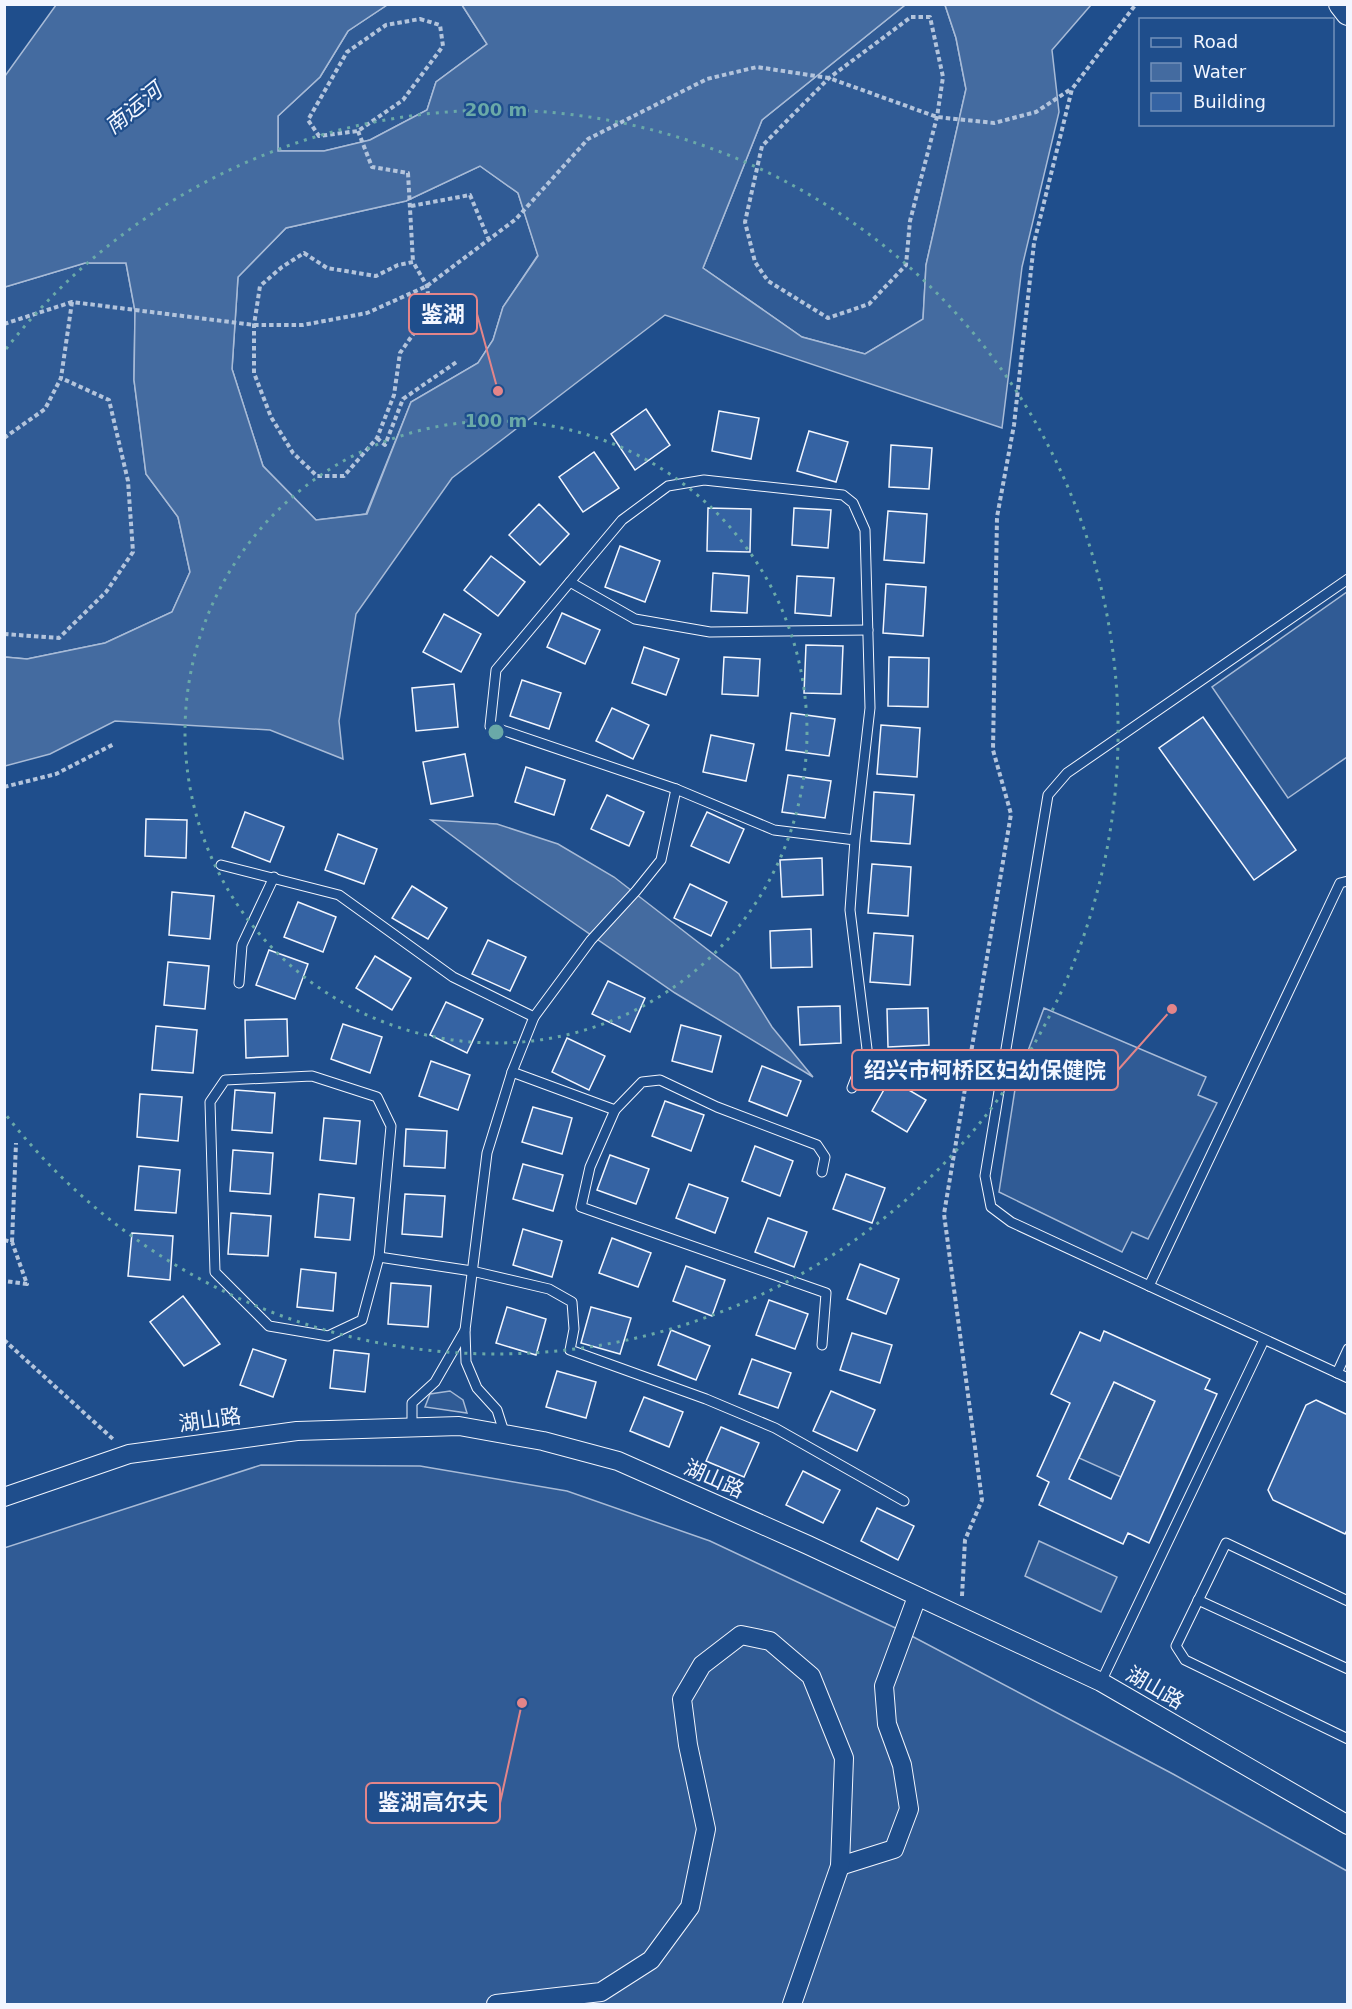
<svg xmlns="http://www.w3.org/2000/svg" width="1352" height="2009" font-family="'DejaVu Sans','Noto Sans SC',sans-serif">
<rect width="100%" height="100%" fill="#1f4e8c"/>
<g fill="#305b95" stroke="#a8bbd7" stroke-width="1.5">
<path d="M387,5h75l25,39 -51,38 -9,28 -57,30 -46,11h-46v-35l42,-39 28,-46z"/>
<path d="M905,5h40l11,33 10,51 -40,176 -3,55 -58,34 -63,-17 -99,-69 59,-148z"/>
<path d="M480,166l38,27 20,62 -35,52 -10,33 -15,23 -67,39 -45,112 -50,6 -53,-54 -31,-97 6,-92 48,-49 120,-27z"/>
<path d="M85,263h41l9,48 -1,69 12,94 32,43 12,55 -18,40 -67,31 -78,16 -22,-2v-370z"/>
<path d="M1347,592v165l-59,41 -76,-111z"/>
<path d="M1044,1008l162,69 -8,18 19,8 -69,136 -16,-7 -10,20 -123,-60 17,-109z"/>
<path d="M1114,1382l41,19 -34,76 -42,-19z"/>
<path d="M450,1391l13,9 4,13 -42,-6 5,-13z"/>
<path d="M261,1465l159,1 147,25 143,50 194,91 269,142 174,97v133h-1342l-1,-456z"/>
<path d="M1039,1541l78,36 -16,35 -76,-36z"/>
</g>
<g fill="#446ba0" stroke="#a8bbd7" stroke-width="1.5" fill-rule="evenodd">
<path d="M56,5h331l-39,26 -28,46 -42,39v35h46l46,-11 57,-30 9,-28 51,-38 -25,-39h443l-143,115 -59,148 99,69 63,17 58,-35 3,-54 40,-176 -10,-51 -11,-33h146l-39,45 7,62 -37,155 -20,161 -337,-113 -213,163 -96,136 -17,107 4,38 -73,-29 -155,-9 -65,33 -45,12v-109l22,2 78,-16 67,-31 18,-40 -12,-55 -32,-43 -12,-94 1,-69 -9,-48h-41l-80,24v-211zM480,166l38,27 20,63 -35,51 -10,33 -15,23 -67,39 -44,112 -51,6 -53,-54 -31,-97 6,-92 48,-49 120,-27z"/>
<path d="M431,820l66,4 61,20 56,33 125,97 33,53 41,50 -138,-84 -162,-112z"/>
</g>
<g fill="#3563a3" stroke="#f2f6ff" stroke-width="1.5" fill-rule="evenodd">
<path d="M646,409l24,36 -35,25 -24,-36z"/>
<path d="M719,411l40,7 -8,41 -39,-8z"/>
<path d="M809,431l39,11 -12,40 -39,-11z"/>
<path d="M891,445l41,3 -3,41 -40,-2z"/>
<path d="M594,452l25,36 -36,24 -24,-35z"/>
<path d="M539,504l30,30 -29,31 -31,-30z"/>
<path d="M708,508l43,1 -1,43 -43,-1z"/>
<path d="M794,508l37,2 -3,38 -36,-3z"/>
<path d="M888,511l39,3 -3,49 -40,-3z"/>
<path d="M620,546l40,15 -15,41 -40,-15z"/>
<path d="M491,556l34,26 -27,34 -34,-26z"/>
<path d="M713,573l36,3 -2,37 -36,-2z"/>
<path d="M797,576l37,2 -3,38 -36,-3z"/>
<path d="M886,584l40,3 -3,49 -40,-3z"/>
<path d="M562,613l38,17 -15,34 -38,-17z"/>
<path d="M444,614l37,20 -20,38 -38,-20z"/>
<path d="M806,645l37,1 -2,48 -37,-1z"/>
<path d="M644,647l35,12 -13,36 -34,-12z"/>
<path d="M724,657l36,2 -2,37 -36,-2z"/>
<path d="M889,657l40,1 -1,49 -40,-1z"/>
<path d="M522,680l39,13 -12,36 -39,-13z"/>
<path d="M454,684l4,43 -42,4 -4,-43z"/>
<path d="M612,708l37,17 -16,34 -37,-18z"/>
<path d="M791,713l44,6 -6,37 -43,-6z"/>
<path d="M1203,717l93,133 -42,30 -95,-132z"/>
<path d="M881,725l39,3 -3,49 -40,-3z"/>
<path d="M711,735l43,9 -8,37 -43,-9z"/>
<path d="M465,754l8,42 -42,8 -8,-42z"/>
<path d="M526,767l39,13 -11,35 -39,-13z"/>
<path d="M788,775l43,6 -6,37 -43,-6z"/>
<path d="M874,792l40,3 -4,49 -39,-3z"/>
<path d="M607,795l37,17 -15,34 -38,-17z"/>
<path d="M245,812l39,15 -14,35 -38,-15z"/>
<path d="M707,812l37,17 -15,34 -38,-17z"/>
<path d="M146,819l41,1 -1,38 -41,-2z"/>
<path d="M338,834l39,15 -13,35 -39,-14z"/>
<path d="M822,858l1,37 -41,2 -2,-37z"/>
<path d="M872,864l39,3 -3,49 -40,-3z"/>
<path d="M690,884l37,18 -16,34 -37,-18z"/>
<path d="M412,886l35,22 -19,31 -36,-21z"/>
<path d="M172,892l42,4 -4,43 -41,-4z"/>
<path d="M298,902l38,15 -13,35 -39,-15z"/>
<path d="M811,929l1,38 -41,1 -1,-37z"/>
<path d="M874,933l39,3 -3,49 -40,-3z"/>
<path d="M488,940l38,17 -16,34 -38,-17z"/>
<path d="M269,950l39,14 -13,35 -39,-14z"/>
<path d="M375,956l36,22 -19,32 -36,-22z"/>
<path d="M168,962l41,4 -4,43 -41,-4z"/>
<path d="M608,981l37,17 -15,34 -38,-18z"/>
<path d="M446,1002l37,17 -16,34 -37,-18z"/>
<path d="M840,1006l1,37 -41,2 -2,-38z"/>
<path d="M928,1008l1,37 -41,2 -1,-38z"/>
<path d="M287,1019l1,37 -42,2 -1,-38z"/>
<path d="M343,1024l39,13 -12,36 -39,-14z"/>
<path d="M681,1025l40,11 -9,36 -40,-11z"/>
<path d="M156,1026l41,4 -4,43 -41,-3z"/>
<path d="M567,1038l38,18 -16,34 -37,-18z"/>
<path d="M431,1061l39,14 -12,35 -39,-14z"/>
<path d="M762,1066l39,15 -14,35 -38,-15z"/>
<path d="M890,1079l36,21 -19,32 -35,-21z"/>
<path d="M235,1090l40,3 -3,40 -40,-3z"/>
<path d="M140,1094l42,3 -4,44 -41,-4z"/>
<path d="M665,1101l39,14 -13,36 -39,-15z"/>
<path d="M533,1107l39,11 -10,36 -40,-12z"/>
<path d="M324,1118l36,3 -4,43 -36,-4z"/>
<path d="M406,1129l41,2 -2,37 -41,-2z"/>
<path d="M755,1146l38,15 -13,35 -38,-15z"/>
<path d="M233,1150l40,3 -3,41 -40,-3z"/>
<path d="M610,1155l39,14 -13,35 -39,-14z"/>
<path d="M523,1164l40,11 -10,36 -40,-12z"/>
<path d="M139,1166l41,4 -4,43 -41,-3z"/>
<path d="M846,1174l39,14 -13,35 -39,-14z"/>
<path d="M689,1184l39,14 -13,35 -39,-15z"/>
<path d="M319,1194l35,4 -4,42 -35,-3z"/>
<path d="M405,1194l40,2 -3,41 -40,-3z"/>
<path d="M231,1213l40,3 -3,40 -40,-2z"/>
<path d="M768,1218l39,14 -13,35 -39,-15z"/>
<path d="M523,1229l39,12 -10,36 -39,-12z"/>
<path d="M132,1233l41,3 -3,44 -42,-4z"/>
<path d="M612,1238l39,15 -13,34 -39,-14z"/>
<path d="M860,1264l39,15 -13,35 -39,-15z"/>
<path d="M686,1266l39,14 -13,36 -39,-15z"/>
<path d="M301,1269l35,4 -3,38 -36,-4z"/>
<path d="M391,1283l40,3 -3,41 -40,-3z"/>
<path d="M183,1296l37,48 -36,22 -34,-44z"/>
<path d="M769,1300l39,14 -13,35 -39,-14z"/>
<path d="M507,1307l39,12 -10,36 -40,-12z"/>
<path d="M591,1307l40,11 -11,36 -39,-11z"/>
<path d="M671,1330l39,16 -14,34 -38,-15z"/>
<path d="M1104,1331l106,48 -5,10 12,5 -68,149 -21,-10 -5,11 -84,-39 10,-23 -12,-6 33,-73 -19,-9 29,-62 20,9zM1114,1382l41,19 -44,98 -42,-20z"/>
<path d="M852,1333l40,12 -12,38 -40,-13z"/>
<path d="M253,1349l33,11 -13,37 -33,-12z"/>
<path d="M334,1350l35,4 -4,38 -35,-4z"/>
<path d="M752,1359l39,14 -13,35 -39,-14z"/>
<path d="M557,1371l39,11 -10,36 -40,-11z"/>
<path d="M831,1391l44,19 -18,41 -44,-20z"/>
<path d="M644,1397l39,15 -14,35 -39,-16z"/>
<path d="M1316,1400l32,15v113l-3,6 -72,-34 -5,-10 38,-85z"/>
<path d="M721,1427l38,16 -15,34 -38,-16z"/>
<path d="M803,1471l37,19 -17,33 -37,-18z"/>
<path d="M877,1508l37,18 -16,34 -37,-19z"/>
</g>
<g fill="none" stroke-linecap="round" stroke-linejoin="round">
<defs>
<g id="service">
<path d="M1348,579l-281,194 -19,22 -63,381 6,31 20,15 337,156"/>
<path d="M570,582l65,37 75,13 158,-2"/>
<path d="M221,865l118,30 114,82 81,40"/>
<path d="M239,983l3,-38 32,-68"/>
<path d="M512,1072l103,38"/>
<path d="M312,1076l65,21 14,29 -12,131 -17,63 -34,16 -59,-10 -54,-54 -5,-170 15,-22z"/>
<path d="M852,1088l15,-39 -17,-139 5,-70 15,-132 -5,-178 -12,-27 -10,-8 -139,-15 -36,6 -46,34 -126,150 -6,56 186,63 98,41 81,10"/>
<path d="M822,1172l3,-15 -8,-12 -100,-38 -57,-27 -18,2 -27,28 -25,57 -9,40 245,86 -4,52"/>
<path d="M379,1257l93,14 77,18 23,13 2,27 -4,21 136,49 69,29 129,73"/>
<path d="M1149,1286l191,-403 8,-2"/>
<path d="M465,1330l22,-177 25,-81 22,-55 57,-77 45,-49 25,-31 15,-71"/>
<path d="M1337,1373l11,-24"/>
<path d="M412,1428v-25l23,-21 30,-52 1,32 11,26 20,22 8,25"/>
<path d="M1198,1600l150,69"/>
<path d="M1348,1601l-122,-58 -50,103 9,14 163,79"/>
<path d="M1101,1682l163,-342"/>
</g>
<g id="minor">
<path d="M4,1497l125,-43 168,-23 162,-5 84,15 75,20 190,84 293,137 247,143"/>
<path d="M840,1866l54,-17 15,-40 -7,-44 -15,-41 -3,-38 33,-89"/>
<path d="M496,2004l105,-12 50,-32 39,-53 16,-78 -18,-84 -6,-46 20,-34 39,-30 29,6 41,35 33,82 -4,108 -48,138"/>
</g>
<path id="tertiary" d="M1341,4l7,9"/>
</defs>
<use href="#service" stroke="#f2f6ff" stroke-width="11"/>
<use href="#minor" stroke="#f2f6ff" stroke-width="20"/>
<use href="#tertiary" stroke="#f2f6ff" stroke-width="26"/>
<g stroke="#b3c4dc" stroke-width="4" stroke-dasharray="4.5 3" stroke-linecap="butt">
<path d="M911,17h19l13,60 -6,40 -27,104 -4,44 -37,39 -41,14 -60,-37 -13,-19 -10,-40 17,-76 67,-68z"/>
<path d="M420,19l20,6 3,21 -40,54 -45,31 -39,5 -11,-16 39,-68 39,-27z"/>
<path d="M358,131l14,36 36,6 5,89"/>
<path d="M411,206l59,-11 18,43"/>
<path d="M304,253l23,15 49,8 22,-11 15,-3 14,24 3,24 -30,43 -6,42 -17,43 -33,38h-27l-24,-23 -22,-36 -17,-44v-48l6,-39 22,-19z"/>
<path d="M4,324l68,-22 182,23h49l64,-12 60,-27 89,-67 72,-80 119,-60 50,-12 72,11 108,39 57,6 42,-11 35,-23"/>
<path d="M4,438l41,-29 16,-31 11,-76"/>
<path d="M377,438l8,7 18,-46 55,-38"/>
<path d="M4,634l55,4 47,-46 27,-40 -5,-71 -19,-81 -48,-22"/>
<path d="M4,787l52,-13 58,-30"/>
<path d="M4,1240l8,2 15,42 -23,-3"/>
<path d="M12,1242l4,-99"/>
<path d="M4,1340l110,100"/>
<path d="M962,1596l3,-56 17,-40 -38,-286 67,-400 -18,-64 4,-233 17,-92 20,-182 38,-154 64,-85"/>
</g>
<use href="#service" stroke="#1f4e8c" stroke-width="9"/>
<use href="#minor" stroke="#1f4e8c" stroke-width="18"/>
<use href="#tertiary" stroke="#1f4e8c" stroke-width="24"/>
</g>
<g fill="none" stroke="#6aa9a8" stroke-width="3" stroke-dasharray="3 6">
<circle cx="496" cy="732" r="311"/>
<path d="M6 349A622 622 0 1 1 6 1115"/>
</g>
<g text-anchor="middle" stroke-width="4.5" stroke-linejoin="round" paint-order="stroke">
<g font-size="21" fill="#f2f6ff" stroke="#1f4e8c">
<text transform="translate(210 1420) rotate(-8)" y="7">湖山路</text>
<text transform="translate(714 1479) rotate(24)" y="7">湖山路</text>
<text transform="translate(1155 1688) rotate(30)" y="7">湖山路</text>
</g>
<g font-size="22" font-style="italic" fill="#f2f6ff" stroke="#1f4e8c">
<text transform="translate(133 108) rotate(-39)" y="8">南运河</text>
</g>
</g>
<circle cx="496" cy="732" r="9" fill="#6aa9a8" stroke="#1f4e8c" stroke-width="3"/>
<g font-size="18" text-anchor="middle" font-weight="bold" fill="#6aa9a8" stroke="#1f4e8c" stroke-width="4.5" stroke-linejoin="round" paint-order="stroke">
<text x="496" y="116">200 m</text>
<text x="496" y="427">100 m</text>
</g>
<path fill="none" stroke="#e38589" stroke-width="2" d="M498 391L477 314M1172 1009L1118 1070M522 1703L500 1803"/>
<g fill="#e38589" stroke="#1f4e8c" stroke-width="2">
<circle cx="498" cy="391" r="6"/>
<circle cx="1172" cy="1009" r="6"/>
<circle cx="522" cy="1703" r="6"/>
</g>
<g fill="#1f4e8c" stroke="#e38589" stroke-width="2">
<rect x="409" y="294" width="68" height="40" rx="6"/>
<rect x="852" y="1050" width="266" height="40" rx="6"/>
<rect x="366" y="1783" width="134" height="40" rx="6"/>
</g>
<g font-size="22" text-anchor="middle" font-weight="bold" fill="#f2f6ff">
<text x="443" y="322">鉴湖</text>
<text x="985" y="1078">绍兴市柯桥区妇幼保健院</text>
<text x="433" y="1810">鉴湖高尔夫</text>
</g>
<rect width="1352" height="2009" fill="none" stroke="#f2f6ff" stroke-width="12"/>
<rect x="1139" y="18" width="195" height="108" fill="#1f4e8c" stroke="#7391ba" stroke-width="1.5"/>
<rect x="1151" y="38" width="30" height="9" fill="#1f4e8c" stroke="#7391ba" stroke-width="1.5"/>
<text x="1193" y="48" font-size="18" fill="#f2f6ff">Road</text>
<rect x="1151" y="63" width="30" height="18" fill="#446ba0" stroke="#7391ba" stroke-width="1.5"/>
<text x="1193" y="78" font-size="18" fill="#f2f6ff">Water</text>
<rect x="1151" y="93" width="30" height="18" fill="#3563a3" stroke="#7391ba" stroke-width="1.5"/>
<text x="1193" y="108" font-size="18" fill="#f2f6ff">Building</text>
</svg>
